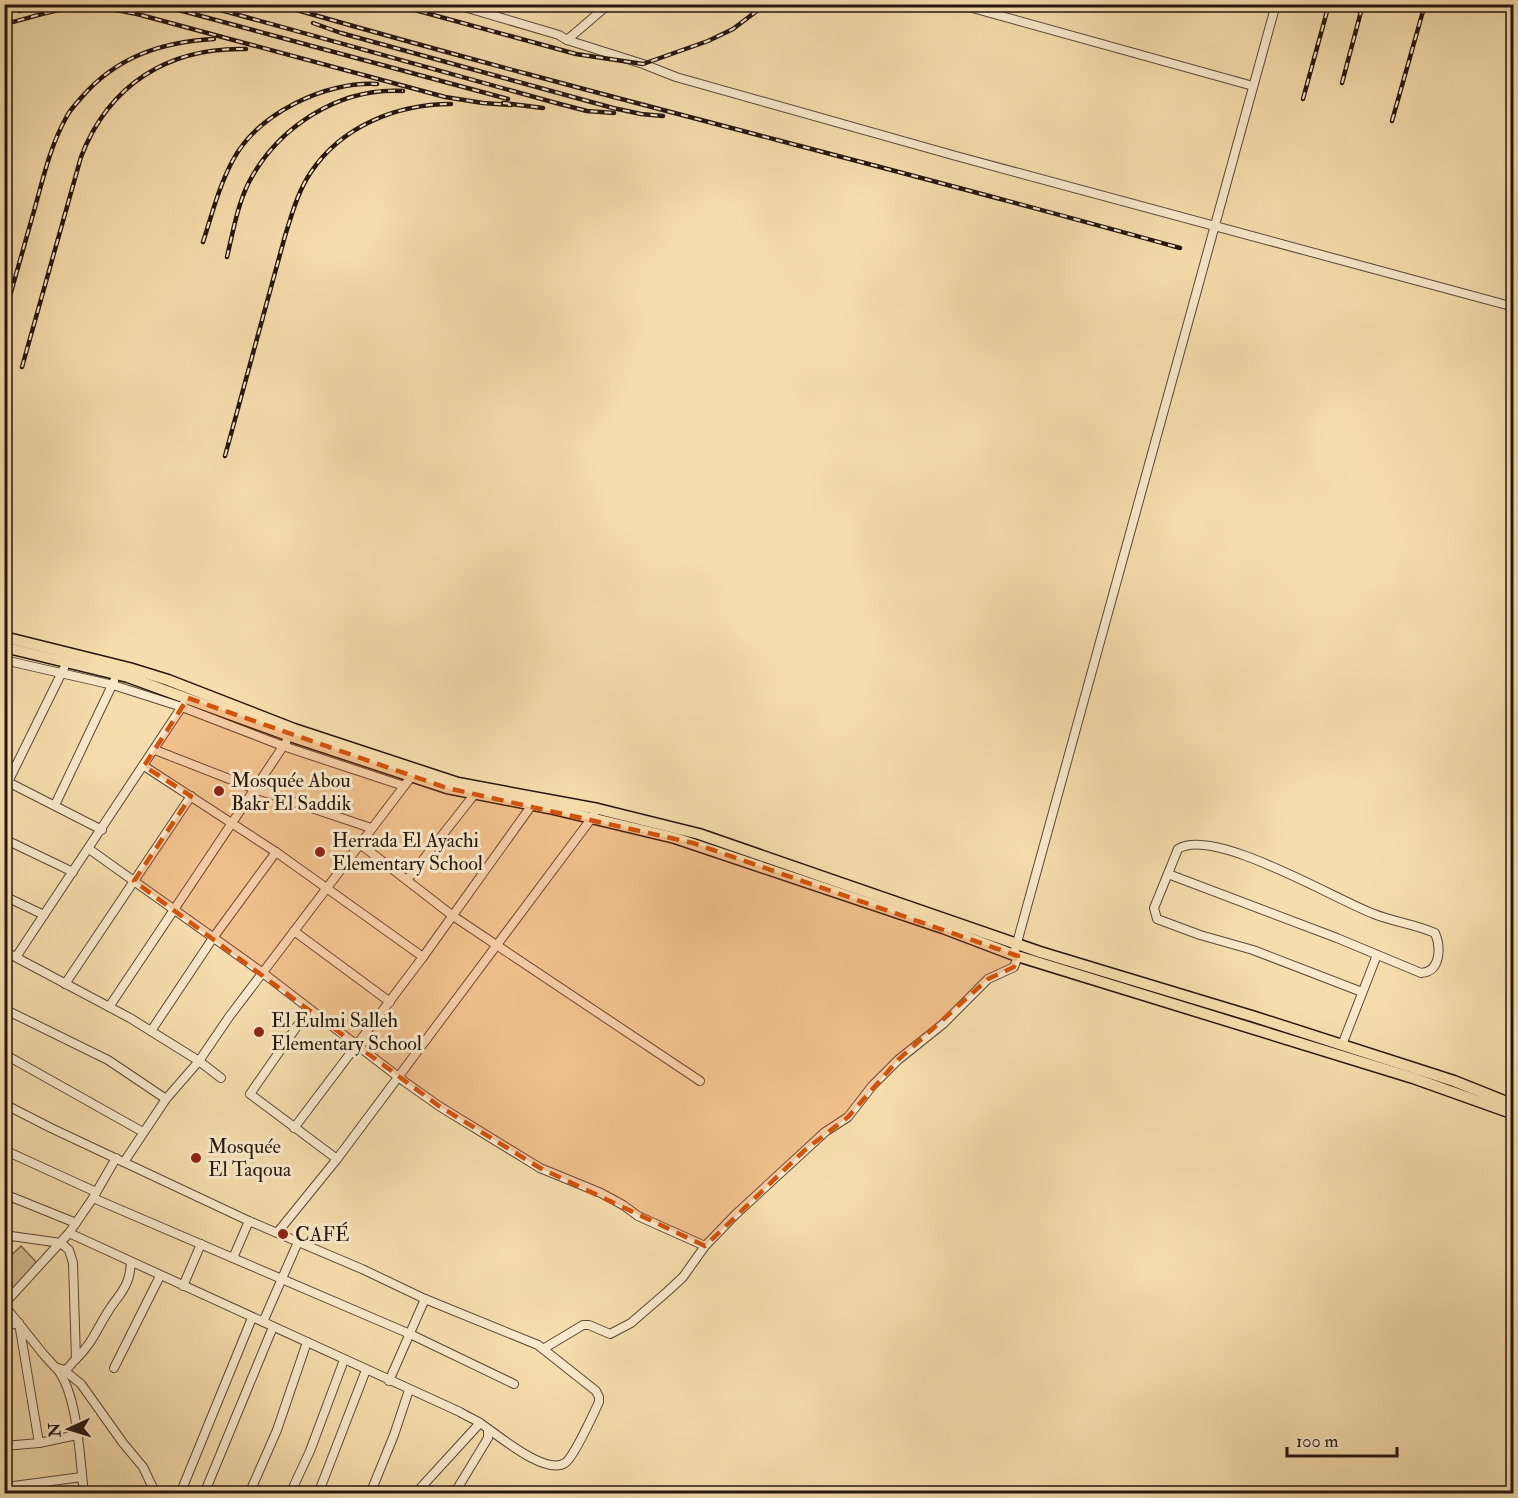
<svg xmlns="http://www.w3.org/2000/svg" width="1518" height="1498" font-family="'IM FELL Double Pica',serif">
<rect width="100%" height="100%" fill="#f6ddad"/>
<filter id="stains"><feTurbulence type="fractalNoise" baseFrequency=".00333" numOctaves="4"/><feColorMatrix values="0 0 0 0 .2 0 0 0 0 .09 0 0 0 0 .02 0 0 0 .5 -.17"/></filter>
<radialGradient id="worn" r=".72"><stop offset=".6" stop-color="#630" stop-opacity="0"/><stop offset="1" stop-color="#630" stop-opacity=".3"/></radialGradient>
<path fill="#d3bb92" stroke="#7c6852" stroke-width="1.5" d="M21,1246l19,20 -36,33v-37z"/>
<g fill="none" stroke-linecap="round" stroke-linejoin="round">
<defs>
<g id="minor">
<path d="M454,4l105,31 8,5 76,24 33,13 280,79 558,151"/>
<path d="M958,4l295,82"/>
<path d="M567,40l42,-36"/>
<path d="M4,660l109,25 69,22 101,39 121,40"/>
<path d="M155,750l100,39 116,39"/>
<path d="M144,766l132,86 147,105"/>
<path d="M6,781l96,49"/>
<path d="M8,782l56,-114"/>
<path d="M55,805l59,-124"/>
<path d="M4,839l69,33"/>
<path d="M360,844l93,72 247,165"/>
<path d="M89,849l174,124 142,109 34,24 101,62 61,25 22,12 15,11 67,30"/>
<path d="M1168,874l169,64 84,35c20,-1 20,-26 14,-40 -20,-9 -41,-11 -61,-19 -38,-14 -161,-88 -196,-65l-24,59 3,11 43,16 53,15 109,42"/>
<path d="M407,880l70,-89"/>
<path d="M4,896l40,19"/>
<path d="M294,931l96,71"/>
<path d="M1015,950l261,-946"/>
<path d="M4,951l126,67 69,43 22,17"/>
<path d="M16,957l167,-252"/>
<path d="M65,984l126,-188"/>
<path d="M109,1007l177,-265"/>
<path d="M4,1009l104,51 58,39"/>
<path d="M309,1009l-59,85 87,65"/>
<path d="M151,1031l62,-93 63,-86"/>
<path d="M1342,1045l35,-90"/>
<path d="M4,1054l139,78"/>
<path d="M4,1104l47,24 198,93 113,48 63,30 113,46 58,46 3,6v5c-5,11 -26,56 -34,61 -20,13 -68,-29 -85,-40 -6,-4 -14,-7 -20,-11l-391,-179"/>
<path d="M294,1128l129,-171 111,-155"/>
<path d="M4,1150l92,42"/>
<path d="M124,1162l42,-63 33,-38 30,-44 185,-244"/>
<path d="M4,1194l72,29"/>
<path d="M93,1198l317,136 104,50"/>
<path d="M277,1233l60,-74 257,-344"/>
<path d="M4,1235l57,8 8,7 4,13 3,96"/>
<path d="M233,1258l16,-37"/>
<path d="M183,1286l18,-42"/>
<path d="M4,1304l65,-71 24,-35 23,-40"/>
<path d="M4,1305l40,50 11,12 9,3 17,14 42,59 20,24 9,19 7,8"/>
<path d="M263,1322l35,-80"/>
<path d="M4,1326l15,-3 20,120"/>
<path d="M543,1349l40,-24h6l21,9 21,-11 37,-32 15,-14 22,-31 31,-32 89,-82 23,-15 24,-31 26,-26 45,-36 45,-45 26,-12 4,-11"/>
<path d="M114,1368l46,-92"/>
<path d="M57,1369c21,25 23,92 27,125"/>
<path d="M64,1370c6,-2 6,-5 10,-9 19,-18 22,-31 35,-51 6,-10 14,-17 18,-28 3,-6 3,-13 4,-19"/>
<path d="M389,1381l36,-82"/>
<path d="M4,1446l35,-3 38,-8"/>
<path d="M4,1477l3,17"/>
<path d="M6,1487l76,-10"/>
<path d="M180,1494l72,-176"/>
<path d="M204,1494l69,-167"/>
<path d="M249,1494l28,-64 30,-88"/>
<path d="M290,1494l20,-43 34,-91"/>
<path d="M318,1494l48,-124"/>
<path d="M370,1494l24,-59 15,-45"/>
<path d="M415,1494l65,-71"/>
<path d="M454,1494l34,-56v-8"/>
</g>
<g id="major">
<path d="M4,637l125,31 39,12 126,49 164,54 140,26 101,25 341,118 215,65 199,64 60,24"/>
<path d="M4,647l124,30 162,59 157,52 102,20 126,30 268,90 71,27 399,123 101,36"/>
</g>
</defs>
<use href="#minor" stroke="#5a4838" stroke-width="10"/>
<use href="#major" stroke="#261611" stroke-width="13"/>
<use href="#minor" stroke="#f9e9ca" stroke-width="8"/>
<use href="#major" stroke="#f6ddad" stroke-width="10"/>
<defs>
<g id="rail">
<path d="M199,4l357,99 31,8 27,2"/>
<path d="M276,4c300,87 604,160 904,244"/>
<path d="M393,4l183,50 67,10 65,-23 25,-12 33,-25"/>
<path d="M175,9l333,90"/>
<path d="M19,11l27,-7"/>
<path d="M313,23l28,10 272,75 28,6 22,2"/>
<path d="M4,24c27,-6 55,-17 82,-17 17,0 35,4 51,7l308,83 38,6 28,2"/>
<path d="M1342,83l21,-79"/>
<path d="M1303,99l26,-95"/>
<path d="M503,103l40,5"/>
<path d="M1392,121l33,-117"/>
<path d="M203,242c9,-28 16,-56 30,-82 25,-47 93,-79 144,-76"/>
<path d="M227,257c6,-25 10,-51 22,-75 29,-55 90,-95 154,-91"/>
<path d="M4,317c10,-36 20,-71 30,-106 9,-32 16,-65 33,-95 3,-6 9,-12 14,-18 35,-41 80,-56 133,-59"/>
<path d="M22,367l59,-210c28,-73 88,-110 165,-108"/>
<path d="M225,456l60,-220c7,-22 13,-45 26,-64 31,-46 86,-68 140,-68"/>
</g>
</defs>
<use href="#rail" stroke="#261611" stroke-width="4.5"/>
<use href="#rail" stroke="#f9e9ca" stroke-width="2" stroke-dasharray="7" stroke-linecap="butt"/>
</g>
<path fill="#d5520c" fill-opacity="0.2" stroke="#d5520c" stroke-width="4.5" stroke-dasharray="12 8" stroke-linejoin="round" d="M188,698l259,90 246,55 325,113 -4,11 -26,12 -90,81 -50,57 -43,33 -100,96 -165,-78 -101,-62 -305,-225 57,-85 -47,-30z"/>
<g fill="#8f2418" stroke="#f9e9ca" stroke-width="2">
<circle cx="219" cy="791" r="6"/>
<circle cx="320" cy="852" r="6"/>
<circle cx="259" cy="1032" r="6"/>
<circle cx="196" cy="1158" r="6"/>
<circle cx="283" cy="1234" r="6"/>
</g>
<g text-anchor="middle" stroke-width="6" stroke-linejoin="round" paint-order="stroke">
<g font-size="20" fill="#261611" stroke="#f9e9ca" text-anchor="start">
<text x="231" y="787">Mosquée Abou<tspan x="231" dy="23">Bakr El Saddik</tspan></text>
<text x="332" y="847">Herrada El Ayachi<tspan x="332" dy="23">Elementary School</tspan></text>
<text x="271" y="1027">El Eulmi Salleh<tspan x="271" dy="23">Elementary School</tspan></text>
<text x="208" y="1153">Mosquée<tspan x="208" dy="23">El Taqoua</tspan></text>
<text x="295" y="1241">CAFÉ</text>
</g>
</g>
<rect width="1518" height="1498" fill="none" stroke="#f6ddad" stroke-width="24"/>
<rect x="6" y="6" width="1506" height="1486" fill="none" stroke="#261611" stroke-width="3"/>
<rect x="12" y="12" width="1494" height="1474" fill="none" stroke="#261611" stroke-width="1.5"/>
<g transform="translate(69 1429) rotate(266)" stroke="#f9e9ca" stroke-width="4.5" paint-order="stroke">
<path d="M0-4.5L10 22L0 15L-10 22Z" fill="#261611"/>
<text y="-9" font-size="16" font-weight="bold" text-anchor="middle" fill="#261611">N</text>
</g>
<path d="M1287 1447v9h110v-9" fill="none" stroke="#261611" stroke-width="3"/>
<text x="1296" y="1447" font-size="18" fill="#261611" stroke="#f9e9ca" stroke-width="4.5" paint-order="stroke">100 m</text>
<rect width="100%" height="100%" filter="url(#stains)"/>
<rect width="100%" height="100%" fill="url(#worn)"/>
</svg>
